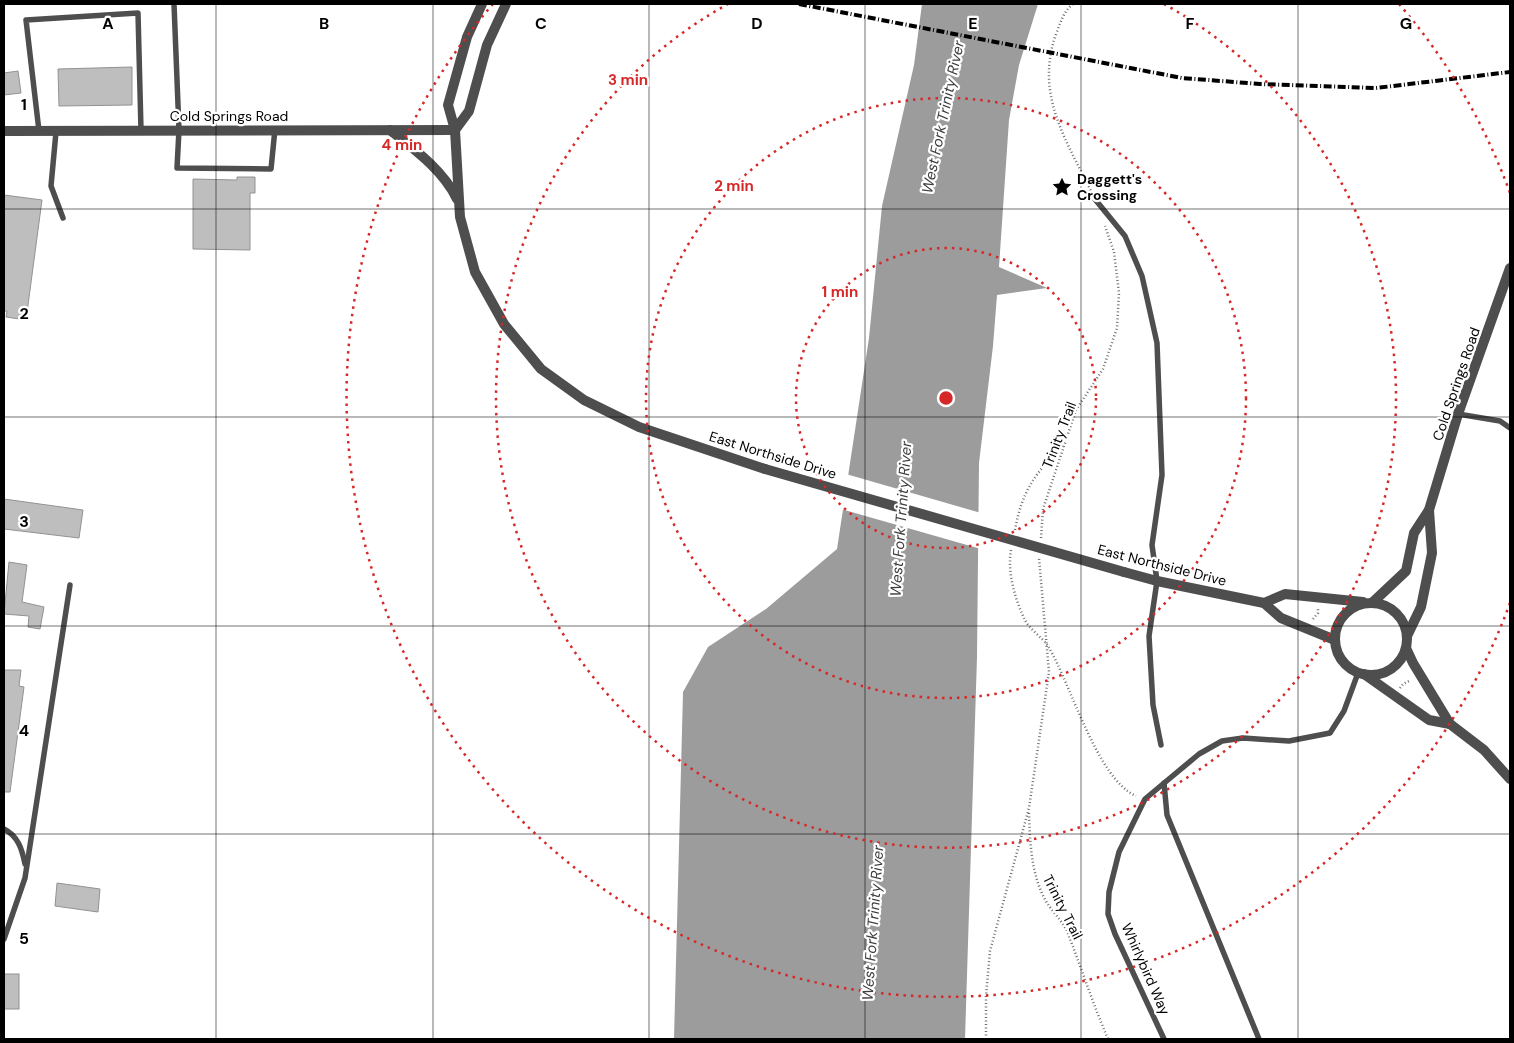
<svg xmlns="http://www.w3.org/2000/svg" width="1514" height="1043" font-family="'DM Sans',sans-serif">
<rect width="100%" height="100%" fill="#fff"/>
<path fill="#9c9c9c" d="M922,4h116l-19,61 -10,55 -10,147 48,21 -50,7 -4,51 -14,117 -2,194 -12,382h-291l9,-347 25,-45 58,-38 71,-60 32,-211 13,-132 32,-141z"/>
<path fill="#fff" d="M846,474l135,39v36l-140,-40z"/>
<g fill="#bebebe" stroke="#929292">
<path d="M132,67v38l-73,1 -1,-37z"/>
<path d="M18,71l3,22 -17,2v-22z"/>
<path d="M237,177h18v16h-5v57l-57,-1v-70l44,1z"/>
<path d="M4,195l38,5 -16,120 -20,-3 1,-6h-3z"/>
<path d="M4,499l79,11 -4,28 -75,-9z"/>
<path d="M9,562l18,3 -5,37 22,5 -4,22 -12,-2 1,-11 -25,-2z"/>
<path d="M4,670h17l-2,16 5,1 -14,105h-6z"/>
<path d="M57,883l43,6 -2,23 -43,-6z"/>
<rect x="4" y="974" width="15" height="35"/>
</g>
<g fill="none" stroke-linecap="round" stroke-linejoin="round">
<g stroke="#707070" stroke-width="2.5" stroke-dasharray="1 2.5" stroke-linecap="butt">
<path d="M1073,4c-10,8 -12,18 -17,30 -21,60 9,104 35,157"/>
<path d="M1015,530c7,-39 20,-57 48,-84"/>
<path d="M1041,538l2,-29 33,-99 27,-41 14,-41 2,-35 -5,-41 -9,-26"/>
<path d="M1011,550c-4,21 4,50 14,70 5,10 17,17 23,26 23,38 49,133 88,150"/>
<path d="M1313,619l5,-6v-6"/>
<path d="M1400,688l3,-4 8,-4"/>
<path d="M1029,813c1,30 2,63 18,90 6,9 15,18 20,28 14,36 26,73 41,108"/>
<path d="M986,1039v-43l4,-45 39,-143 20,-136 -10,-114"/>
</g>
<g stroke="#4e4e4e" stroke-width="5.5">
<path d="M174,4l5,126 -2,38 94,1 4,-40"/>
<path d="M39,131l-13,-111 112,-7 3,117"/>
<path d="M56,132l-5,54 12,32"/>
<path d="M1094,198l31,38 17,40 15,67 5,132 -10,70 5,36 -8,55 4,69 8,40"/>
<path d="M1458,414l42,7 10,7"/>
<path d="M1164,783l3,32 92,224"/>
<path d="M4,829c14,7 18,20 21,35"/>
<path d="M4,939l21,-61 45,-293"/>
<path d="M1164,1039l-49,-105 -7,-20 1,-22 10,-40 26,-53 54,-45 23,-13 21,-3 46,3 41,-8 14,-22 14,-38"/>
</g>
<g stroke="#4e4e4e" stroke-width="10">
<path d="M4,131l451,-1"/>
<path d="M1372,603l34,-32 8,-38 15,-23 29,-96 52,-146"/>
<path d="M1407,636l14,-29 11,-54 -3,-43"/>
</g>
<g stroke="#4e4e4e" stroke-width="10">
<path d="M482,4l-15,33 -19,68 7,25 5,87 15,55 29,52 37,45 43,31 55,27 126,42"/>
<path d="M390,130c24,19 53,40 67,69"/>
<path d="M455,130l14,-19 18,-66 19,-41"/>
<path d="M1124,572l33,9 107,22 17,15 54,22"/>
<circle cx="1371" cy="639" r="36"/>
<path d="M1264,603l21,-9 78,8"/>
<path d="M1406,648l7,15 37,61 34,26 26,29"/>
<path d="M1364,674l65,46 21,4"/>
</g>
<path stroke="#000" stroke-width="4" stroke-dasharray="8 2.5 1 2.5" stroke-linecap="butt" d="M799,4l383,74 78,6 116,4 134,-16"/>
<path stroke="#4e4e4e" stroke-width="10" d="M765,469l359,103"/>
</g>
<path fill="none" stroke="#000" stroke-width="1" stroke-opacity="0.55" d="M216,4v1035M433,4v1035M649,4v1035M865,4v1035M1081,4v1035M1298,4v1035M4,209h1506M4,417h1506M4,626h1506M4,834h1506"/>
<g fill="none" stroke="#d62828" stroke-width="2.5" stroke-dasharray="2.5 5">
<circle cx="946" cy="398" r="150"/>
<circle cx="946" cy="398" r="300"/>
<path d="M1164 4A450 450 0 1 1 728 4"/>
<path d="M1510 603A600 600 0 1 1 493 4M1399 4A600 600 0 0 1 1510 193"/>
</g>
<defs>
<symbol id="sight-bare" viewBox="-9 -9 18 18"><path d="M0-6L1.8-2.2L6-1.7L2.9 1.2L3.7 5.4L0 3.3L-3.7 5.4L-2.9 1.2L-6-1.7L-1.8-2.2Z" fill="#000" stroke="#fff" stroke-width="2.5" paint-order="stroke"/></symbol>
</defs>
<g fill-rule="evenodd">
<use href="#sight-bare" x="1048" y="173" width="28" height="28"/>
</g>
<g text-anchor="middle" stroke-width="4.5" stroke-linejoin="round" paint-order="stroke">
<g font-size="14" fill="#000" stroke="#fff">
<text x="229" y="121">Cold Springs Road</text>
<text transform="translate(1456 384) rotate(-71)" y="5">Cold Springs Road</text>
<text transform="translate(1059 435) rotate(-69)" y="5">Trinity Trail</text>
<text transform="translate(773 455) rotate(17)" y="5">East Northside Drive</text>
<text transform="translate(1162 565) rotate(14)" y="5">East Northside Drive</text>
<text transform="translate(1063 907) rotate(63)" y="5">Trinity Trail</text>
<text transform="translate(1146 969) rotate(66)" y="5">Whirlybird Way</text>
</g>
<g font-size="14" font-weight="bold" fill="#000" stroke="#fff" text-anchor="start">
<text x="1077" y="184">Daggett's<tspan x="1077" dy="16">Crossing</tspan></text>
</g>
<g font-size="15" font-style="italic" fill="#3d3d3d" stroke="#fff">
<text transform="translate(943 117) rotate(-78)" y="5">West Fork Trinity River</text>
<text transform="translate(901 519) rotate(-86)" y="5">West Fork Trinity River</text>
<text transform="translate(873 923) rotate(-86)" y="5">West Fork Trinity River</text>
</g>
</g>
<g font-size="16" text-anchor="middle" font-weight="bold" fill="#000" stroke="#fff" stroke-width="4.5" stroke-linejoin="round" paint-order="stroke">
<text x="108" y="29">A</text>
<text x="324" y="29">B</text>
<text x="541" y="29">C</text>
<text x="757" y="29">D</text>
<text x="973" y="29">E</text>
<text x="1190" y="29">F</text>
<text x="1406" y="29">G</text>
<text x="24" y="110">1</text>
<text x="24" y="319">2</text>
<text x="24" y="527">3</text>
<text x="24" y="736">4</text>
<text x="24" y="944">5</text>
</g>
<circle cx="946" cy="398" r="8" fill="#d62828" stroke="#fff" stroke-width="2.5"/>
<g font-size="15" text-anchor="middle" font-weight="bold" fill="#d62828" stroke="#fff" stroke-width="4.5" stroke-linejoin="round" paint-order="stroke">
<text x="628" y="85">3 min</text>
<text x="402" y="150">4 min</text>
<text x="734" y="191">2 min</text>
<text x="840" y="297">1 min</text>
</g>
<rect width="1514" height="1043" fill="none" stroke="#000000" stroke-width="10"/>
</svg>
